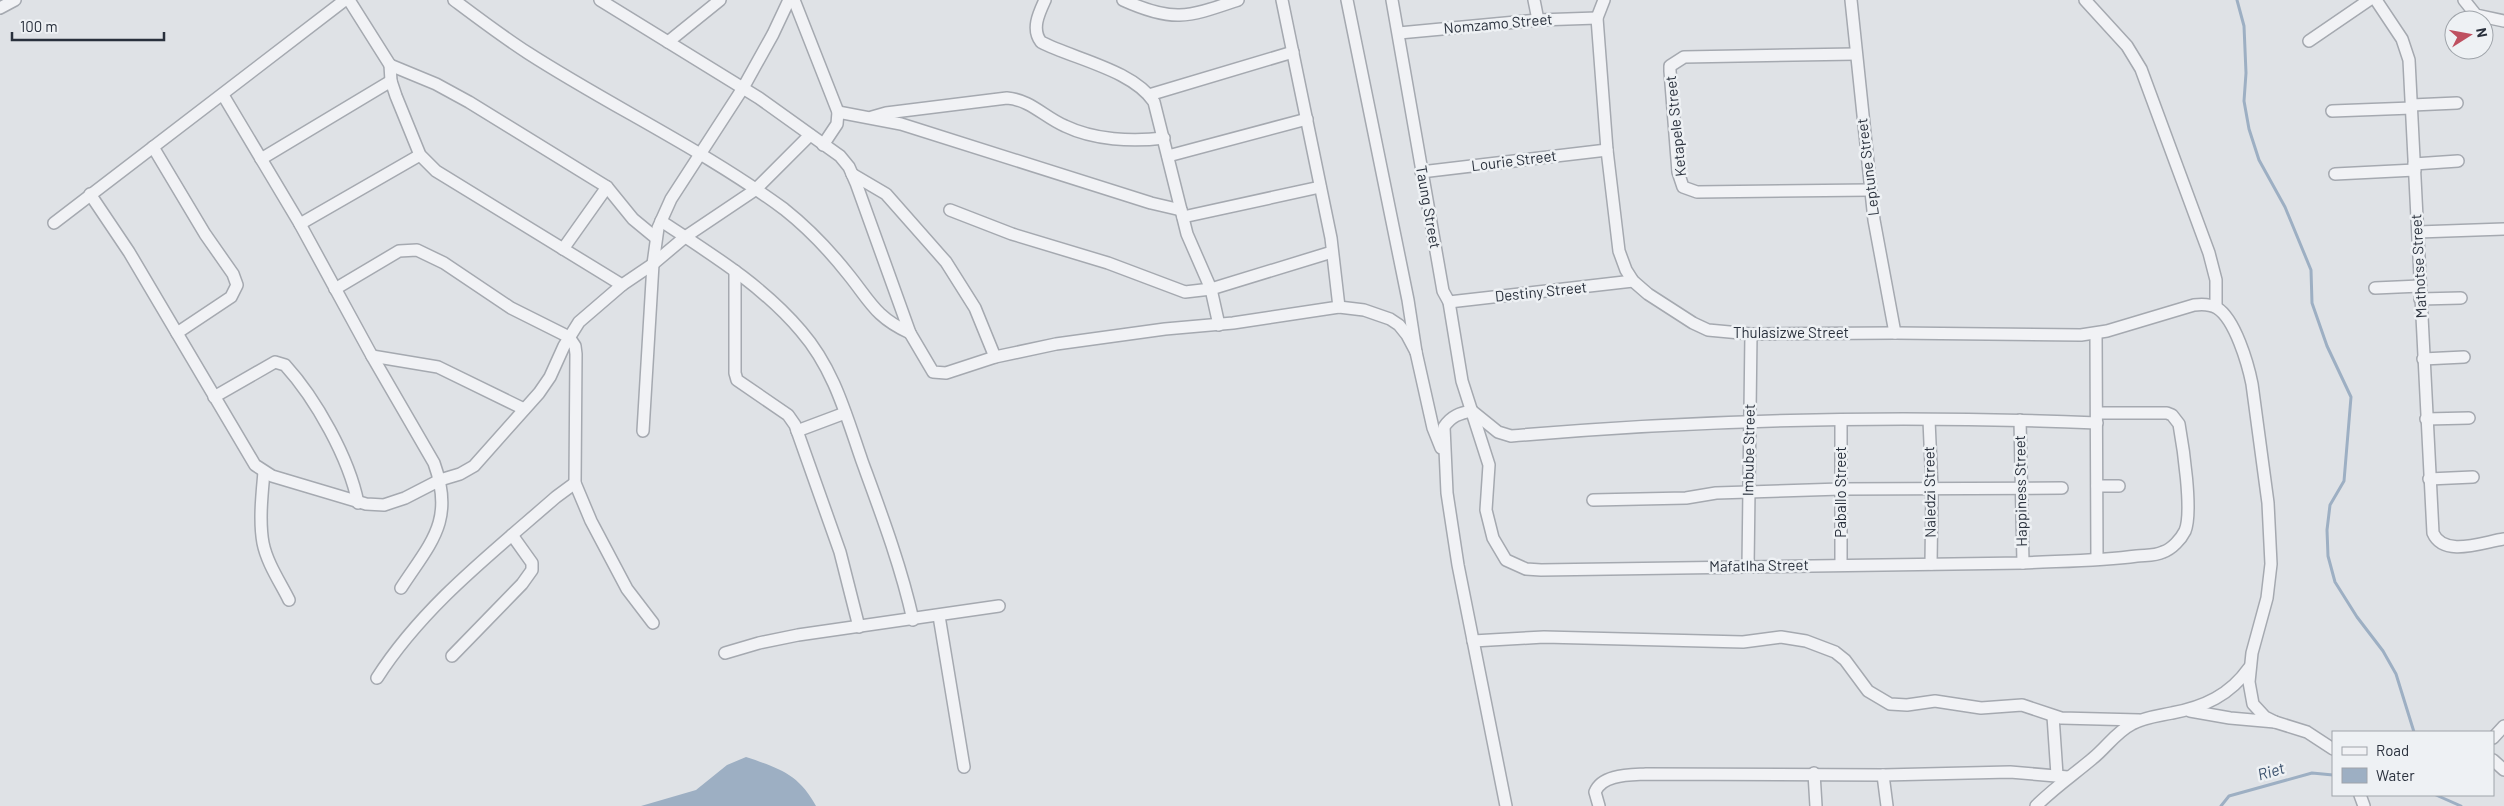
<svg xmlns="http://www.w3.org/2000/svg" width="2504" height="806" font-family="Barlow,sans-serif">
<rect width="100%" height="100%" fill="#dfe2e6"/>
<path fill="#9dafc3" d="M746,757c33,11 53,17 70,49h-175l55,-16 31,-25z"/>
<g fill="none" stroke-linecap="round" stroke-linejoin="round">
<g stroke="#9dafc3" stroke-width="3">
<path d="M2237,0l7,26 2,47 -2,28 5,28 10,31 26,47 26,63 1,33 15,43 24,51 -7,84 -14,24 -3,25 1,26 7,26 22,35 26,34 13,23 18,58"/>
<path d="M2436,795l25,11"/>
<path d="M2221,806l8,-10 83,-23 21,2"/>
</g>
<defs>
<g id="minor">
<path d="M349,0l41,65 1,16 5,15 24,59 16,16 186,114 31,-21 32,-27 70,-47 55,-55"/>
<path d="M454,0c24,18 49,37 74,53 84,54 176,97 256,156 24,19 45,41 64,65 22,27 27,43 62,59"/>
<path d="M600,0l159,98 81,58 9,11 7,16 54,150 23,39 13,1 49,-16 61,-13 109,-15 68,-6 106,-16 25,3 26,9 9,6 8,10 9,17"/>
<path d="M794,0l44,112 -1,12 -14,21"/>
<path d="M1045,0c-6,13 -14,29 -4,42 33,17 92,28 113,60l33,132 24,55 8,36"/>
<path d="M1123,0c51,23 65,17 115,0"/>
<path d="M1282,0l49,238 8,69"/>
<path d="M1347,0l61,300 8,52 17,76 8,20"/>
<path d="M1392,0l51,291 6,11 13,79 27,84 -3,45 7,28 13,22 20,9 15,1 482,-7c38,-2 76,-2 114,-7 9,-1 18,0 26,-4 9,-3 18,-13 22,-21 8,-19 -2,-85 -6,-107l-7,-9 -5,-2h-70"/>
<path d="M1534,0l4,20"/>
<path d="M1604,0l-7,18 10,132 12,101 7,19 7,11 15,13 45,29 15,7 43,4 144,-1 186,2 26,-4 87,-26c7,-1 16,-1 23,3 18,11 31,56 35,76l16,119 3,61 -4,34 -15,55 -3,29 4,22 12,13 10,5"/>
<path d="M1851,0l23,220 21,113"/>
<path d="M2085,0l42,46 14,23 68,184 7,27v27"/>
<path d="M2376,0l26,39 7,21 24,473c11,25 50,9 71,6"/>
<path d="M2464,0l12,15 28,6"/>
<path d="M0,8l15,-8"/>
<path d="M1399,33l139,-13 59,-2"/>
<path d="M2309,41l60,-41"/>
<path d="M668,42l52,-42"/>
<path d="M1856,54l-172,3 -14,9v5l8,101 5,15 14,5 173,-2"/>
<path d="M390,65l46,19 33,18 138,85 26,32 23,19"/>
<path d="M223,95l77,129 72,132 62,107c21,58 -3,79 -33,125"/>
<path d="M1149,95l144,-43"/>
<path d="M2412,105l45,-2"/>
<path d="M2332,111l80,-3"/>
<path d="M838,112l63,12 250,79 30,7"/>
<path d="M872,117l14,-4 121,-15c24,2 37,19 58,28 29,14 67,16 99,12"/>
<path d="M153,147l52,87 28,40 4,11 -6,12 -54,36"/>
<path d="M1168,156l139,-37"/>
<path d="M261,159l130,-78"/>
<path d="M2414,164l44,-3"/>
<path d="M1421,172l186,-22"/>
<path d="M852,174l34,20 60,68 29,46 20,49"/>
<path d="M2335,174l80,-4"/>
<path d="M90,194l39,58 126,213 17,11 94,28 18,1 21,-7 35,-18 20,-6 14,-8 65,-73 11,-16 14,-31 15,-24 43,-37"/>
<path d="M950,210l62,24 96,29 77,29 26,-3 121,-37"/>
<path d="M1183,217l137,-30"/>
<path d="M661,221c50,33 101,64 140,110 33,38 45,84 61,130 19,52 39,105 51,159"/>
<path d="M54,223l291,-223"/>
<path d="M300,224l120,-69"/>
<path d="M2418,232l86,-3"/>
<path d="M563,249l44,-62"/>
<path d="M735,271v102l2,7 51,35 7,10 45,127 19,75"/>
<path d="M2375,288l45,-2"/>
<path d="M335,289l64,-38 18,-1 27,13 67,45 58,29 6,9 1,8 -1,129 16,38 36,68 26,34"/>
<path d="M2420,299l41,-1"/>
<path d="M1449,302l184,-21"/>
<path d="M2096,334l1,225"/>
<path d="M372,356l66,11 86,42"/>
<path d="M2423,359l41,-2"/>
<path d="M214,397l61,-35 10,3c31,34 64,93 73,138"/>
<path d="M2426,419l43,-1"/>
<path d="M1841,420v145"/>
<path d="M1929,420l3,69 -1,75"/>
<path d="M2020,420l3,143"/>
<path d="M643,431l10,-167 5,-36 13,-29 72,-111 30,-54 16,-34"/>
<path d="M797,431l48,-18"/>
<path d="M264,472c-2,22 -5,49 -1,71 4,20 17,39 26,57"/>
<path d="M2429,479l44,-2"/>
<path d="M2097,486h22"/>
<path d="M1593,500l93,-2 30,-5 125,-4 221,-1"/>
<path d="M1748,567l3,-233"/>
<path d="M939,616l25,151"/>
<path d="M1473,641l71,-4 199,5 38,-5 25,4 29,11 10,8 23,31 22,13 17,1 28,-4 46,7 41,-3 39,13 78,2"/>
<path d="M725,653l34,-10 39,-8 201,-29"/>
<path d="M452,656l70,-72 10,-14v-7l-20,-28"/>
<path d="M377,678c46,-72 115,-125 179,-181l19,-14"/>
<path d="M2190,711l40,7 45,4 32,10 26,17"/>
<path d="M2053,716l4,59"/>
<path d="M2493,738l11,-12"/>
<path d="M2493,760l11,10"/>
<path d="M1814,773l2,33"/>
<path d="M1883,775l4,31"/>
<path d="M2360,795l4,11"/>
<path d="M1506,806l-48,-241 -11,-72 -3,-66c7,-11 16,-14 28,-16l26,21 13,4c194,-17 391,-21 586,-13"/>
<path d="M1599,806l-4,-14c7,-18 35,-17 51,-18l237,1 127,-3 58,5"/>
<path d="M2036,806c18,-18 37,-31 56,-47 14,-11 24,-27 40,-35 13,-7 26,-8 40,-11 32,-6 58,-18 77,-45"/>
</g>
</defs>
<use href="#minor" stroke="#a5a9b0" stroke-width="14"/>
<use href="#minor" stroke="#f1f2f5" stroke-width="11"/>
</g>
<g text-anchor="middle" stroke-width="5" stroke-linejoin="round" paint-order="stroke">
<g font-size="15" fill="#29303c" stroke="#eef1f4">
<text transform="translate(1498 24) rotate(-5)" y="5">Nomzamo Street</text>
<text transform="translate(1676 126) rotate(-96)" y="5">Ketapele Street</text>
<text transform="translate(1514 161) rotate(-7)" y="5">Lourie Street</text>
<text transform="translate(1868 167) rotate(-97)" y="5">Leptune Street</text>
<text transform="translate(1428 207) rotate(80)" y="5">Taung Street</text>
<text transform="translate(2419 266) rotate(-93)" y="5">Mathotse Street</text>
<text transform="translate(1541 292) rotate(-6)" y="5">Destiny Street</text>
<text x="1791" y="338">Thulasizwe Street</text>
<text transform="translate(1749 450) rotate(-89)" y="5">Imbube Street</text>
<text transform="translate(2021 491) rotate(-91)" y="5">Happiness Street</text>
<text transform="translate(1841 492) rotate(-90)" y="5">Paballo Street</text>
<text transform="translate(1930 492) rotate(-91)" y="5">Naledzi Street</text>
<text transform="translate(1759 566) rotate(-1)" y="5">Mafatlha Street</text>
</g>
<g font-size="16" font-style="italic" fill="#384f6b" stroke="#eef1f4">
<text transform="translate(2271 771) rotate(-16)" y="6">Riet</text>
</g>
</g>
<rect x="2332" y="731" width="162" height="65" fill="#eef1f4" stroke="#9fa4aa"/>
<rect x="2342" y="747" width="25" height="8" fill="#f1f2f5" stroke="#9fa4aa"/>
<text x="2376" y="756" font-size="15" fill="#29303c">Road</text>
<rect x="2342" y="768" width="25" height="15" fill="#9dafc3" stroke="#9fa4aa"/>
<text x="2376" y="781" font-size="15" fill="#29303c">Water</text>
<g transform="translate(2469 35) rotate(79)"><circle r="24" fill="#eef1f4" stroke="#9fa4aa"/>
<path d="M0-4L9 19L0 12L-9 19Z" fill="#bf5060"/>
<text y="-8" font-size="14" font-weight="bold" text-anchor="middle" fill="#29303c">N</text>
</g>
<path d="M12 32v8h152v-8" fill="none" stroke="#29303c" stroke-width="2.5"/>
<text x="20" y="32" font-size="15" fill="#29303c" stroke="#eef1f4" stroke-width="4" paint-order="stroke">100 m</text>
</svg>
